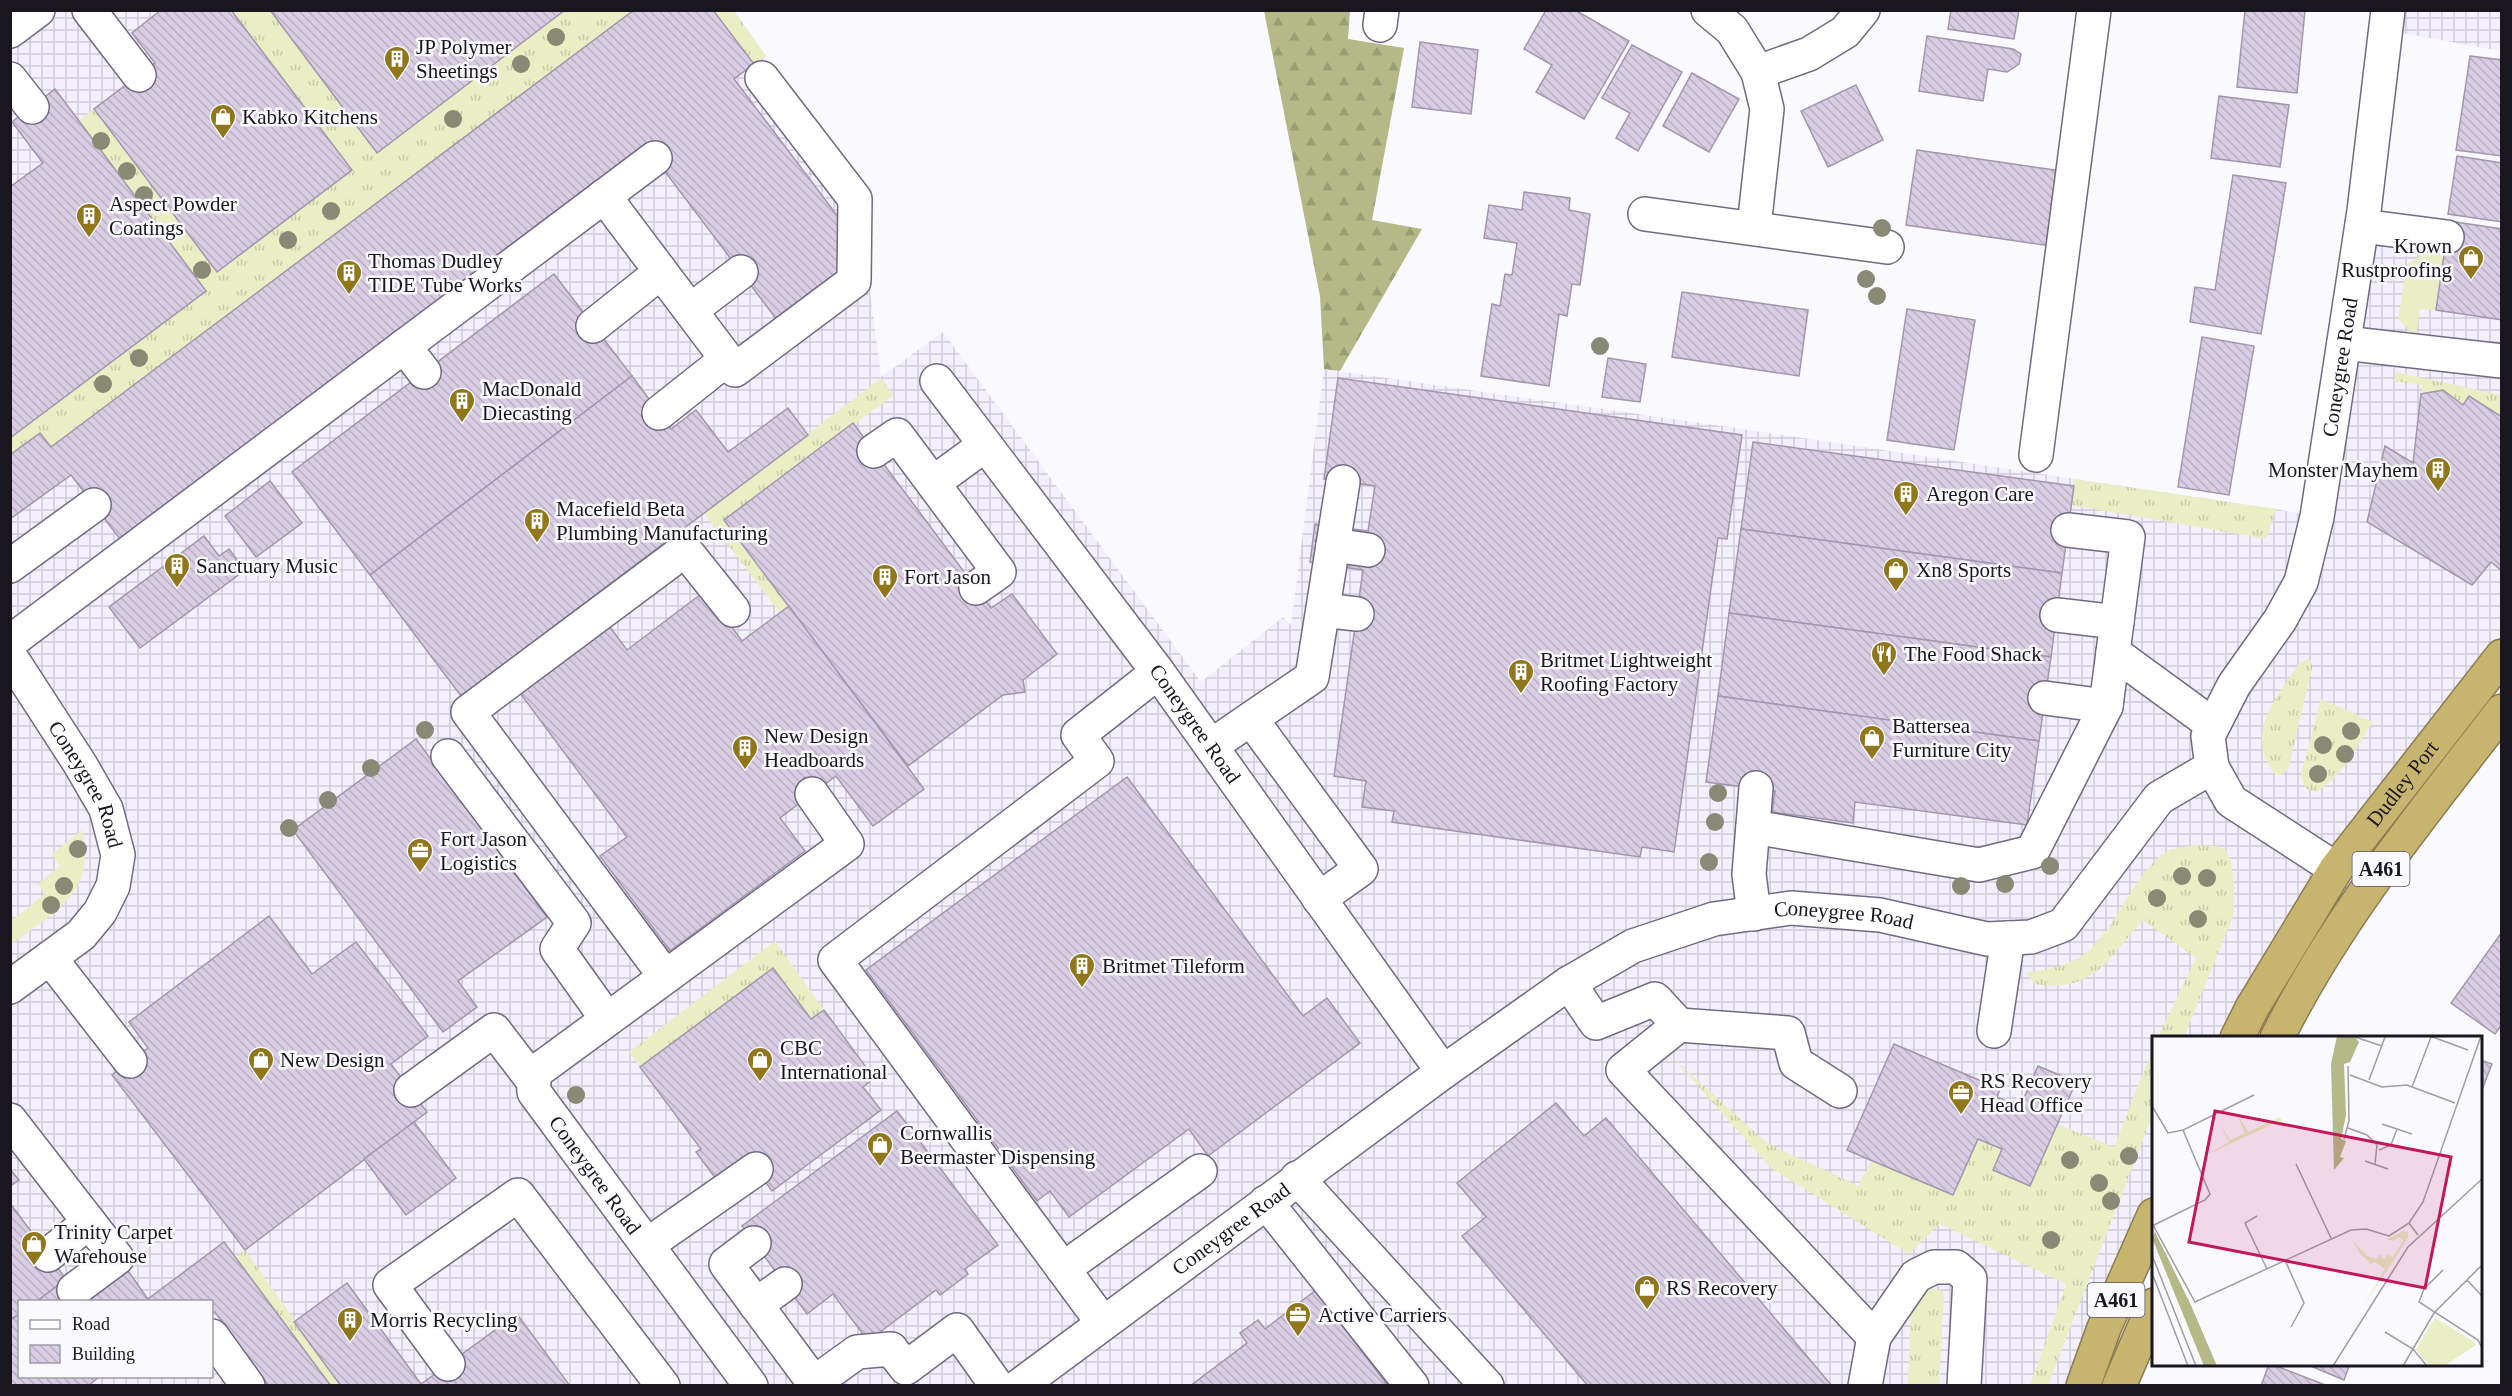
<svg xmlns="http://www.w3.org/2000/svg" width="2512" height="1396" font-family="Georgia,serif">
<defs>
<pattern id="industrial-grid" width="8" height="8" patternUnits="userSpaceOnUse" patternTransform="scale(1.5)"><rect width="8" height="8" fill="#f3effc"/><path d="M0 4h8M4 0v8" fill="none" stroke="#d0ccd8"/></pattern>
<pattern id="grass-tufts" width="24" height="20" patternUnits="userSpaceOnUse" patternTransform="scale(1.5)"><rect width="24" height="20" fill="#e9eec4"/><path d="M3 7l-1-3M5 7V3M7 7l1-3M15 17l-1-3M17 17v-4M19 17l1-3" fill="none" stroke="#c7cba8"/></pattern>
<pattern id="forest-firs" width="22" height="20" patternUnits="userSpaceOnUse" patternTransform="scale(1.5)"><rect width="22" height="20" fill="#b4b987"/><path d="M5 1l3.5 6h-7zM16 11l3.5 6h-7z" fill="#9a9e74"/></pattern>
<pattern id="building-back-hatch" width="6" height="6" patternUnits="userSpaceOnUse" patternTransform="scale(1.5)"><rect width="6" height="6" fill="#d9cde4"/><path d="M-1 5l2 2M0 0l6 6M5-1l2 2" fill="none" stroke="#baafc3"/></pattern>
</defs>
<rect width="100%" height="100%" fill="#faf9fe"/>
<g fill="url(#industrial-grid)" fill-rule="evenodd">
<path d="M10,11h724l129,181 4,76 14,109 62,-45 258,350 82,-65 8,8 33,-256 405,58 547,82 41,8 47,-306 137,18v452l-135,179 -111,177 -101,1 -1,223 -21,47 -30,77h-2091zM20,1302h192v74h-192z"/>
<path d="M2388,11h113v40l-115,-21z"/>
</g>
<g fill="url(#grass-tufts)">
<path d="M231,11h39l107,141 188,-141h69l-583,436 -11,-14 -29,22v-17l195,-147 -128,-170 16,-12 123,163 135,-102z"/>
<path d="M713,11h21l32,45 -12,8z"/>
<path d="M2396,372l105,23v22l-32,-21 -6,9 -20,-15 -22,4 1,-9 -28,-4z"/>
<path d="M881,378l13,17 -169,125 64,86 -9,7 -76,-100z"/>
<path d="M2074,479l202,30 -10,30 -195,-34z"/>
<path d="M2308,659l4,3v6l-24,102 -8,5h-5c-31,-41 0,-76 24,-111z"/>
<path d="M2321,699l52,23c-16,24 -31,55 -57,70 -11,-2 -14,-7 -15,-18z"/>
<path d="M2194,845l23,1 9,4 5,12 3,20v32l-50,123h-26l38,-79 -53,-38c-33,37 -49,74 -108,64l-9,-11c20,-3 40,-6 57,-18 34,-25 47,-76 80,-101 8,-6 21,-7 31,-9z"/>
<path d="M775,941l49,69 -13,9 -38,-51 -133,99 -11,-15z"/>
<path d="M2153,1048v66l-105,271h-18l36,-101 -126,-60 -31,30 -138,-86 -98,-110 94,85 91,43 14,-26 81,35 25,-56 24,10 -8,21 36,16 27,-62 57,23z"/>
<path d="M245,1250l96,135h-10l-96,-128z"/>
<path d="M1933,1288l11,4 -5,93 -31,1 3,-84 11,-10z"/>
</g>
<path fill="url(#forest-firs)" d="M1264,11h86l-2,28 56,9 -32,172 50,9 -82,142 -16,-2 -4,-73z"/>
<g fill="#e9eec4">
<path d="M2445,252l-9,58 -16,-1 -4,28 -18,-18 9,-55 15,-9z"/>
<path d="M82,830c15,64 -27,81 -71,115v-24l34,-27 -7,-10 22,-18 -8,-12z"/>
</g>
<g fill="url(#building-back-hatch)" stroke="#a297ad" stroke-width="1.5">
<path d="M161,10h70l121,160 -135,102 -123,-163 61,-46 -23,-30z"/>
<path d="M270,10h295l-188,143z"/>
<path d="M634,10h79l41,54 -20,15 111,147 -2,43 -66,51 -132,-175 -525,394 -49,-64 -61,44v-64l30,-22 11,14z"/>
<path d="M1546,10h29l54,31 -45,78 -48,-27 16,-27 -28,-16z"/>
<path d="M1951,10h68l-5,29 -66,-10z"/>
<path d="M2245,10h60l-8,83 -60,-6z"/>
<path d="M1927,36l86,13 8,5 -2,10 -12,8 -19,-3 -5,32 -64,-10z"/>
<path d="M1420,42l58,8 -7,64 -59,-7z"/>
<path d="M1632,45l50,27 -44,79 -22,-13 14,-25 -28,-15z"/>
<path d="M2470,56l32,4v96l-46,-6z"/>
<path d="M1692,73l47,26 -30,53 -46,-26z"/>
<path d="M1856,85l27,55 -55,27 -27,-56z"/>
<path d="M55,89l151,202 -196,147v-251l33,-24 -31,-41z"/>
<path d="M2219,96l70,9 -9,62 -69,-9z"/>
<path d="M1917,150l144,21 -10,75 -145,-21z"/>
<path d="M2457,156l45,7v59l-54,-8z"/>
<path d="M2233,175l53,8 -25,151 -71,-12 5,-35 20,3z"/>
<path d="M1524,192l46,6 -1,12 21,4 -10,71 -8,-1 -5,32 -8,-2 -10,72 -68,-10 11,-72 8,2 5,-32 7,1 5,-32 -33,-5 5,-33 33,5z"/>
<path d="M2449,221l53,8v91l-66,-10z"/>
<path d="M554,274l78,102 -262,199 -78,-103z"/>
<path d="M1682,292l126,18 -9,66 -127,-19z"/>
<path d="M1907,309l68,11 -21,130 -67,-10z"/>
<path d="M2202,337l52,9 -25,149 -51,-8z"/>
<path d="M1608,358l38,6 -6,38 -38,-5z"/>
<path d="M632,376l39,53 25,-19 32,42 60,-44 20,27 -347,261 -91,-121z"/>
<path d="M1338,378l404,57 -15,104 -9,-1 -44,314 -32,-5 -2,10 -248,-35 2,-11 -32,-4 4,-26 -32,-5 29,-206 -53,-8 5,-38 53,7 7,-45 -51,-7z"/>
<path d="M2443,390l20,15 6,-9 33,21v154l-11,-9 -19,23 -105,-63 18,-76 28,17 8,-69z"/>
<path d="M853,423l138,185 21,-14 45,60 -34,26 2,12 -22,3 -95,71 -184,-246z"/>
<path d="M1753,442l321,44 -12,87 -321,-44z"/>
<path d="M270,481l32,42 -46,34 -31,-41z"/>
<path d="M1741,529l321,44 -11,84 -322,-44z"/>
<path d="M204,536l15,20 10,-7 16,21 -105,78 -31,-41z"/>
<path d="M705,591l37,50 47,-35 135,183 -51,37 -37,-50 -56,42 25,33 -135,100 -70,-95 27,-19 -110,-148 90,-66 20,27z"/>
<path d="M1729,613l322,44 -12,84 -321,-45z"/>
<path d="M1718,696l321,45 -12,84 -172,-23 -2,21 -81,-11 3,-21 -69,-9z"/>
<path d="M416,739l131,178 -89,64 19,26 -34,25 -150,-202z"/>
<path d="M1127,777l176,239 24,-18 33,45 -152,113 -19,-27 -120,88 -19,-26 -13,10 -171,-231z"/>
<path d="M269,916l43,58 44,-32 72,94 -37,28 36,48 -182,138 -133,-175 36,-27 -19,-26z"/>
<path d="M2502,932v92l-7,10 -44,-31z"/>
<path d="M773,968l38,51 13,-9 50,68 -11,9 18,23 -109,81 -26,-35 -30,23 -20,-27 5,-3 -61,-82z"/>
<path d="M1894,1044l106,45 -3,8 23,10 18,-41 38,16 -46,104 -37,-16 9,-21 -24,-10 -25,56 -106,-45z"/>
<path d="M2480,1060l12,4 -12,31z"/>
<path d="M1556,1103l28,33 22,-18 226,268h-244l-126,-150 24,-19 -29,-34z"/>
<path d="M897,1111l101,134 -33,24 3,5 -28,21 -4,-5 -68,51 -35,-47 -26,20 -65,-88z"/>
<path d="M414,1122l42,56 -50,37 -42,-56z"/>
<path d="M10,1169l9,11 -9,6z"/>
<path d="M10,1203l56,76 -30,23h-16v12l-10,6z"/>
<path d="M224,1242l107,144h-62l-54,-74 -3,2v-12h-62l-2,-3z"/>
<path d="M126,1268l24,34h-114l30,-23z"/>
<path d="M347,1283l74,101 96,-70 53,72h-229l-47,-64z"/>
<path d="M1316,1290l72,96h-198l57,-43 -7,-10 18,-13 7,9z"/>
<path d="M20,1314v62h80l-12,10h-78v-66z"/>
<path d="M2269,1364h2l57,22h-67z"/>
<path d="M2306,1364h44l-6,16z"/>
</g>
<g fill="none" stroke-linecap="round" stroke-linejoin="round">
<defs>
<g id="minor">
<path d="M89,10l50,65"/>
<path d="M1708,10l24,20 26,42 9,37 -13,118"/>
<path d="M1380,25l2,-15"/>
<path d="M10,31l28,-21"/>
<path d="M1758,72l51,-18 36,-22 18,-22"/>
<path d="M10,79l22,28"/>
<path d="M604,196l131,174 119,-89 1,-82 -93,-121"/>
<path d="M1645,214l242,33"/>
<path d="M2362,226l85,11"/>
<path d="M691,310l50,-38"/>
<path d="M593,326l68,-54"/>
<path d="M2344,343l158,18"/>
<path d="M404,346l20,26"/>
<path id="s1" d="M937,381l221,291 285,400"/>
<path d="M659,413l68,-54"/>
<path d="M874,451l23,-16 102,137 -23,16"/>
<path d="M2036,455l58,-445"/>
<path d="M933,483l52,-38"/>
<path d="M1333,545l35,5"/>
<path d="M10,566l84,-61"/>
<path d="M1323,610l34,4"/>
<path d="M2057,615l60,7"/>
<path d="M10,642l645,-484"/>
<path d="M2113,652l100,73"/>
<path id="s2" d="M10,656l70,108 26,45 12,46 -5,31 -13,26 -19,23 -71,52"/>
<path d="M2045,698l61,8"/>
<path d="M1251,719l110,150 -42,30"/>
<path d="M1211,746l101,-69 31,-195"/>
<path d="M448,756l126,167 -17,26 50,70"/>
<path id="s3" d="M2212,767l-4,-31 26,-51 46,-65 21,-38 16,-65 47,-306 24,-201"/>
<path d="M1753,827l226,38 53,-13 74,-146 22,-169 -60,-7"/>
<path d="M1754,914l-5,-40 7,-86"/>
<path d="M50,958l80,103"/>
<path d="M665,976l-197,-264 217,-162 48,60"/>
<path d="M1569,983l27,40 59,-24 24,26 -56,45 251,267 42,-61 18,-9h22l14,12 -6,107"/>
<path d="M1679,1025l109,8 8,30 44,28"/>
<path d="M1994,1031l14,-93"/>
<path d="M411,1090l83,-60 40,52"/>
<path d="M10,1120l107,138 -43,32"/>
<path d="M1297,1178l190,208"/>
<path d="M1266,1202l146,184"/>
<path d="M754,1243l-28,21 88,119 43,-31 34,-3 15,19 51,-38 40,56"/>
<path d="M647,1245l109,-76"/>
<path d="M48,1255l41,-33"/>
<path d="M1063,1269l137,-98"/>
<path d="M756,1305l29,-21"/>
<path d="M1103,1323l-268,-363 262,-199 -19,-26 80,-63"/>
<path d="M212,1336l36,50"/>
<path d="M448,1364l-58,-79 128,-90 145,191"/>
<path d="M751,1386l-217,-294 -1,-18 314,-230 -35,-50"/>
<path id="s4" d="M1019,1386l424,-314 126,-89 64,-37 81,-27 77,-11 89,7 107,24 44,-2 32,-12 96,-127 53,-31 19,34 105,68"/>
<path d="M1865,1386l9,-49"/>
</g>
<g id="highway">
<path id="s5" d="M2237,1038l15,-30 84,-139 166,-213"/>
<path d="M2277,1038c59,-119 144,-222 225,-327"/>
<path d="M2083,1386l21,-58 50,-113"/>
<path d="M2119,1386l35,-81"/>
</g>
</defs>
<use href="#minor" stroke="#716b81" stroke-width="36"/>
<use href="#highway" stroke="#8a7d52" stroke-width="36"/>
<use href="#minor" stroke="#fff" stroke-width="33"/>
<use href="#highway" stroke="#c7b46e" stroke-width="33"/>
</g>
<g fill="#898a76">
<circle cx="556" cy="37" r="9"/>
<circle cx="521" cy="64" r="9"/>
<circle cx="453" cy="119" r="9"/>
<circle cx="101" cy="141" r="9"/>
<circle cx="127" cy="171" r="9"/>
<circle cx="144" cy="195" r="9"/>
<circle cx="331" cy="211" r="9"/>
<circle cx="1882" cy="228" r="9"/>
<circle cx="288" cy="240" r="9"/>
<circle cx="202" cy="270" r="9"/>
<circle cx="1866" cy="279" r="9"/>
<circle cx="1877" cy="296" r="9"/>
<circle cx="1600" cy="346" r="9"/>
<circle cx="139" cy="358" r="9"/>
<circle cx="103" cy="384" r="9"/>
<circle cx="425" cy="730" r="9"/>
<circle cx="2351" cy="731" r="9"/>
<circle cx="2323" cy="745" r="9"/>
<circle cx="2345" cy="754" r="9"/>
<circle cx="371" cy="768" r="9"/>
<circle cx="2318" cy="774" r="9"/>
<circle cx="1718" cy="793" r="9"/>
<circle cx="328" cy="800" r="9"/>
<circle cx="1715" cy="822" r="9"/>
<circle cx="289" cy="828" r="9"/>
<circle cx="78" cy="849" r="9"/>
<circle cx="1709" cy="862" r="9"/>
<circle cx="2050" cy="866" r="9"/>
<circle cx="2182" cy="876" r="9"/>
<circle cx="2207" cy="878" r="9"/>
<circle cx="2005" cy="884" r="9"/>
<circle cx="64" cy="886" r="9"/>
<circle cx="1961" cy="886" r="9"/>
<circle cx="2157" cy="898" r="9"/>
<circle cx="51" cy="905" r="9"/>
<circle cx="2198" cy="919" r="9"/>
<circle cx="576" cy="1095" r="9"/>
<circle cx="2129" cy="1156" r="9"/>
<circle cx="2070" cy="1160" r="9"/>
<circle cx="2099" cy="1183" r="9"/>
<circle cx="2111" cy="1201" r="9"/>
<circle cx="2051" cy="1240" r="9"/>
</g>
<defs>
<symbol id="building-pin" viewBox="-11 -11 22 30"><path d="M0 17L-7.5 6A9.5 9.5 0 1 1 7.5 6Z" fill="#90771c" stroke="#faf9fe"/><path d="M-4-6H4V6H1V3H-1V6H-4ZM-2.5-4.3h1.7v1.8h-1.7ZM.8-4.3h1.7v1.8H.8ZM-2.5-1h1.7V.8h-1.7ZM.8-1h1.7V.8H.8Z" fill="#fff"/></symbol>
<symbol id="shop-pin" viewBox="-11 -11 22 30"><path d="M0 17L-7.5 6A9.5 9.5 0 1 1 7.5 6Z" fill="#90771c" stroke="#faf9fe"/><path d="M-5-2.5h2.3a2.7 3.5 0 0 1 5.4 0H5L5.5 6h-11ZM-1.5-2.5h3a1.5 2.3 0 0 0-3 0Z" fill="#fff"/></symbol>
<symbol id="restaurant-pin" viewBox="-11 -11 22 30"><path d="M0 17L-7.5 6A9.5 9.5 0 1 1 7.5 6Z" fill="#90771c" stroke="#faf9fe"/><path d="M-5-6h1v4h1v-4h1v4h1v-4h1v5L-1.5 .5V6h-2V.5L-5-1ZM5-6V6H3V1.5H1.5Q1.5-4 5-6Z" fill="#fff"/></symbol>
<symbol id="office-pin" viewBox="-11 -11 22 30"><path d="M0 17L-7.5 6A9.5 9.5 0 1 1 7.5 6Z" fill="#90771c" stroke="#faf9fe"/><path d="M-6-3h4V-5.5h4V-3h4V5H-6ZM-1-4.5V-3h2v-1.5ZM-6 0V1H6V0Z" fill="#fff"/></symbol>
</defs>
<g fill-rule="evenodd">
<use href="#building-pin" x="382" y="44" width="30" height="40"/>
<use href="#shop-pin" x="208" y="102" width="30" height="40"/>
<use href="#building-pin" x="74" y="201" width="30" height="40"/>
<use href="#shop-pin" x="2456" y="243" width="30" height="40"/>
<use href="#building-pin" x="334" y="258" width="30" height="40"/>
<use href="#building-pin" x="447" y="386" width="30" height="40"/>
<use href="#building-pin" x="2423" y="455" width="30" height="40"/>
<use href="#building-pin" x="1891" y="479" width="30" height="40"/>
<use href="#building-pin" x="522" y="506" width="30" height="40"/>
<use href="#building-pin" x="162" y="551" width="30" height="40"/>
<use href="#shop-pin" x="1881" y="555" width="30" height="40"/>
<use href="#building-pin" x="870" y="562" width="30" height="40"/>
<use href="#restaurant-pin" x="1869" y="639" width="30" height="40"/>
<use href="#building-pin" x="1506" y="657" width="30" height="40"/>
<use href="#shop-pin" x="1857" y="723" width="30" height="40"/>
<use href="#building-pin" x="730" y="733" width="30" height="40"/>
<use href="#office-pin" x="405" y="836" width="30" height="40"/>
<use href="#building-pin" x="1067" y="951" width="30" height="40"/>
<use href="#shop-pin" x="246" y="1045" width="30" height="40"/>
<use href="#shop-pin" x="745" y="1045" width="30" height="40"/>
<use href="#office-pin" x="1946" y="1078" width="30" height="40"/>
<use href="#shop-pin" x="865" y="1130" width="30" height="40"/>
<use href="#shop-pin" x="19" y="1229" width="30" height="40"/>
<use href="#shop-pin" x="1632" y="1273" width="30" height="40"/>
<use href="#office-pin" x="1283" y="1300" width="30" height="40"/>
<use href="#building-pin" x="335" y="1305" width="30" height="40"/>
</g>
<g text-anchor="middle" stroke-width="5" stroke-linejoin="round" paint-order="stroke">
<g fill="#faf9fe" stroke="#5c5a62" stroke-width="1.5">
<rect x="2352.5" y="852" width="57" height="34" rx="4.5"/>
<rect x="2087.5" y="1283" width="57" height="34" rx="4.5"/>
</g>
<g font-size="20" font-weight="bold" fill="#19161f">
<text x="2381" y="876">A461</text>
<text x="2116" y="1307">A461</text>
</g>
<g font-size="21" fill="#19161f" stroke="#faf9fe" text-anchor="start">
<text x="416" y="54">JP Polymer<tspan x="416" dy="24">Sheetings</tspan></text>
<text x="242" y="124">Kabko Kitchens</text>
<text x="109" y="211">Aspect Powder<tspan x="109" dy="24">Coatings</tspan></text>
<text x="2452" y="253" text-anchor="end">Krown<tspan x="2452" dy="24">Rustproofing</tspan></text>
<text x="368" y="268">Thomas Dudley<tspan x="368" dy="24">TIDE Tube Works</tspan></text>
<text x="482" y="396">MacDonald<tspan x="482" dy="24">Diecasting</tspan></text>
<text x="2418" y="477" text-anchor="end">Monster Mayhem</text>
<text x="1926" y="501">Aregon Care</text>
<text x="556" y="516">Macefield Beta<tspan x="556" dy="24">Plumbing Manufacturing</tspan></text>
<text x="196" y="573">Sanctuary Music</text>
<text x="1916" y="577">Xn8 Sports</text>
<text x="904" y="584">Fort Jason</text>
<text x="1904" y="661">The Food Shack</text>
<text x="1540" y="667">Britmet Lightweight<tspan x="1540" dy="24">Roofing Factory</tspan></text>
<text x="1892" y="733">Battersea<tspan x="1892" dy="24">Furniture City</tspan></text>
<text x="764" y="743">New Design<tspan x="764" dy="24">Headboards</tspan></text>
<text x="440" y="846">Fort Jason<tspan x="440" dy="24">Logistics</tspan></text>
<text x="1102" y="973">Britmet Tileform</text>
<text x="780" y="1055">CBC<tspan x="780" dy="24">International</tspan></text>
<text x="280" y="1067">New Design</text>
<text x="1980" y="1088">RS Recovery<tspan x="1980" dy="24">Head Office</tspan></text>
<text x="900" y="1140">Cornwallis<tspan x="900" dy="24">Beermaster Dispensing</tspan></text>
<text x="54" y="1239">Trinity Carpet<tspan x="54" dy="24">Warehouse</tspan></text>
<text x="1666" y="1295">RS Recovery</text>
<text x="1318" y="1322">Active Carriers</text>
<text x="370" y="1327">Morris Recycling</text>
</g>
<g font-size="21" fill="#19161f" stroke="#faf9fe">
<text dy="7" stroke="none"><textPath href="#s3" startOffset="430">Coneygree Road</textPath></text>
<text dy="7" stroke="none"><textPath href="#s1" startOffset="429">Coneygree Road</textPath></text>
<text dy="7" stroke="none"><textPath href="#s5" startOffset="304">Dudley Port</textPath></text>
<text dy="7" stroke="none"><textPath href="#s2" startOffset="150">Coneygree Road</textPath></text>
<text dy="7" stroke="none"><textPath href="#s4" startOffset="972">Coneygree Road</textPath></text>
<text transform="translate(595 1175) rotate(54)" y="7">Coneygree Road</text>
<text dy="7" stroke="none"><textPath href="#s4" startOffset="264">Coneygree Road</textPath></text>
</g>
</g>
<g transform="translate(2152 1036)">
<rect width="330" height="330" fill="#faf9fe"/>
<path d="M84,76l12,20 32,-15 6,13 -7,-9 -75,35 25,-14 -9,-18 10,16 15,-7zM251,195l5,1v6l-45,69 22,-38 -10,-7 -4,2 -11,-11 -7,-12 14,15 9,3 4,-5 4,5 4,-5 5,3 10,-16 -4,-4 -6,4 -6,-2z" fill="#e9eec4"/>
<path d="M185,0h17l5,6 -9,20 -6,2 2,51 -5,24 5,2 -6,16 4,1 -10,12 -3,-106zM3,196l35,71 27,63h-13l-52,-128z" fill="#b4b987"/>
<path d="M283,282l38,23 3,4 -32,21h-14l-14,-17z" fill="#e9eec4"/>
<path fill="none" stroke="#a09ea5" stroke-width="1.5" d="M278,0l38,14M203,1l27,9M198,39l32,12 25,-2 48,18M217,44l16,-43M260,51l19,-50M0,70l16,27 15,-3M230,88l30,10M196,92l19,7 10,10 -2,19M192,103l5,-18 -1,-55M227,114l12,-5 6,-16M213,125l23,8M144,128l35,74M105,180l-12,7 22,46M257,187l14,-21 58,-166M1,189l42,77 156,-72 15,-1 23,7 20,-13 9,12M0,190l53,-26 5,-6 -27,-64 71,-35M0,219l44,111M133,224l19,43 -13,24M291,234l-19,19 -5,13 59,38 4,8M0,237l36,93M315,244l15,16M233,296l28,17 14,17M181,330l75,-119 74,-68M251,330l31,-53 48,-48"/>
<path fill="#c2185b" fill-opacity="0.15" stroke="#c2185b" stroke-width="3" d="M63,75l236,46 -26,131 -236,-46z"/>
<rect width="330" height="330" fill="none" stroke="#19161f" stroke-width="3"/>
</g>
<rect width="2512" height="1396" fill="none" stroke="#19161f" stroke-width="24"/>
<rect x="18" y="1300" width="195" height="78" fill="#faf9fe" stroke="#a09ea5" stroke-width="1.5"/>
<rect x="30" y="1320" width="30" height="9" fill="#ffffff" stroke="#a09ea5" stroke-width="1.5"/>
<text x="72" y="1330" font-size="18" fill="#19161f">Road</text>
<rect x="30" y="1345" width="30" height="18" fill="url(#building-back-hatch)" stroke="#a09ea5" stroke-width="1.5"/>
<text x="72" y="1360" font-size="18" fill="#19161f">Building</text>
</svg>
